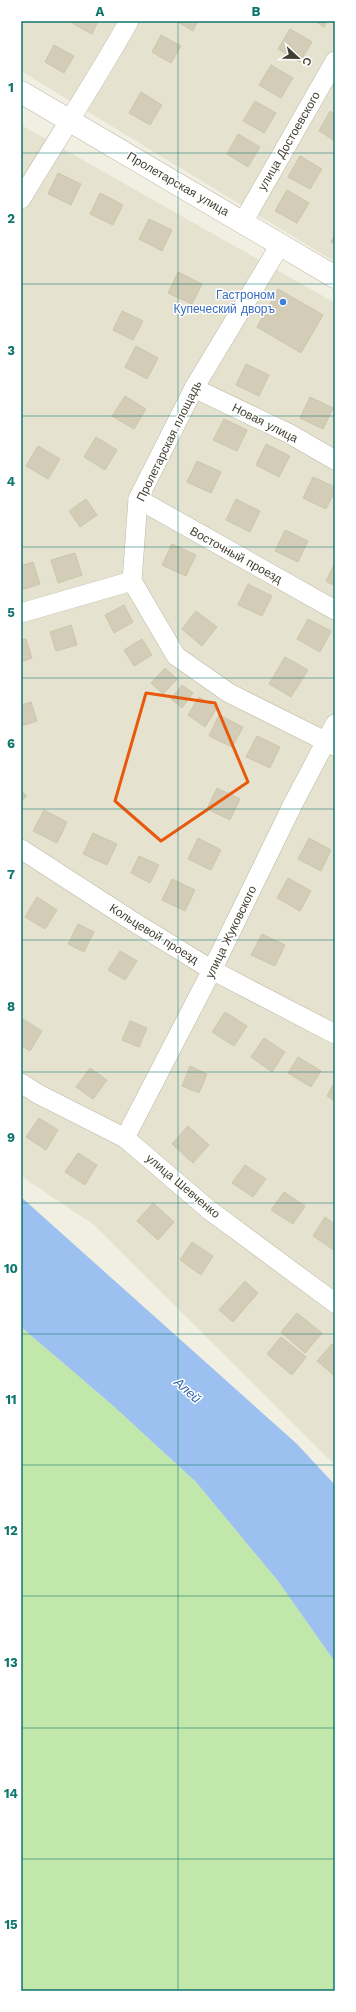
<svg xmlns="http://www.w3.org/2000/svg" width="356" height="2012" font-family="'Work Sans',sans-serif">
<rect width="100%" height="100%" fill="#f1efe2"/>
<g fill="#e5e2d0">
<path d="M21,21h314v241l-314,-191z"/>
<path d="M21,125l314,178v1162l-241,-240 -73,-49z"/>
</g>
<path fill="#c2e7aa" d="M21,1327l89,76 86,79 82,99 57,81v329h-314z"/>
<path fill="#9cc1f0" d="M21,1197l276,247 38,41v177l-57,-81 -82,-99 -86,-79 -89,-76z"/>
<g fill="#d3cdb8" stroke="#cec6ab">
<path d="M73,21h25l-6,13 -20,-11z"/>
<path d="M176,21h22l-5,10z"/>
<path d="M315,21h12l-3,6z"/>
<path d="M290,29l22,13 -12,20 -22,-13z"/>
<path d="M161,35l20,11 -10,17 -19,-11z"/>
<path d="M54,45l20,11 -10,17 -19,-11z"/>
<path d="M271,65l22,13 -12,20 -22,-13z"/>
<path d="M141,92l21,13 -12,20 -21,-12z"/>
<path d="M255,101l21,12 -12,20 -21,-12z"/>
<path d="M330,111l5,3v27l-16,-10z"/>
<path d="M238,134l22,13 -12,20 -21,-13z"/>
<path d="M300,156l22,13 -12,20 -22,-12z"/>
<path d="M58,173l23,11 -10,21 -23,-11z"/>
<path d="M287,190l22,13 -12,20 -22,-12z"/>
<path d="M100,193l23,12 -10,20 -23,-11z"/>
<path d="M149,219l23,11 -10,21 -23,-12z"/>
<path d="M335,234v10l-4,-2z"/>
<path d="M178,272l24,12 -10,20 -24,-11z"/>
<path d="M278,289l45,26 -22,38 -44,-26z"/>
<path d="M122,311l21,10 -10,19 -20,-10z"/>
<path d="M136,346l22,12 -11,21 -22,-12z"/>
<path d="M246,364l23,11 -10,21 -23,-11z"/>
<path d="M125,396l21,13 -12,20 -22,-13z"/>
<path d="M310,397l23,11 -10,21 -23,-11z"/>
<path d="M224,419l23,11 -10,21 -24,-11z"/>
<path d="M96,437l21,13 -12,20 -21,-13z"/>
<path d="M266,444l24,12 -11,21 -23,-12z"/>
<path d="M38,446l22,13 -12,20 -22,-13z"/>
<path d="M197,461l24,11 -10,21 -24,-11z"/>
<path d="M313,477l22,10v4l-9,18 -23,-11z"/>
<path d="M86,499l11,16 -17,12 -11,-16z"/>
<path d="M236,499l24,12 -10,21 -24,-12z"/>
<path d="M285,530l23,11 -10,21 -23,-11z"/>
<path d="M172,544l24,11 -10,21 -24,-11z"/>
<path d="M75,553l7,22 -24,8 -7,-23z"/>
<path d="M33,562l7,22 -19,6v-24z"/>
<path d="M335,563v23l-9,-5z"/>
<path d="M248,584l24,12 -10,20 -24,-11z"/>
<path d="M124,605l9,17 -19,11 -9,-18z"/>
<path d="M196,611l21,16 -15,19 -20,-17z"/>
<path d="M308,619l23,12 -11,21 -23,-13z"/>
<path d="M71,625l6,20 -21,6 -6,-19z"/>
<path d="M26,639l6,19 -11,4v-22z"/>
<path d="M142,639l10,16 -18,11 -10,-16z"/>
<path d="M285,657l23,13 -17,27 -22,-13z"/>
<path d="M165,668l12,11 -14,15 -12,-11z"/>
<path d="M182,685l11,8 -11,15 -11,-9z"/>
<path d="M199,697l18,11 -12,19 -17,-12z"/>
<path d="M31,702l6,19 -16,5v-21z"/>
<path d="M219,715l24,12 -11,20 -23,-11z"/>
<path d="M257,736l23,11 -10,21 -24,-11z"/>
<path d="M217,788l23,11 -10,21 -23,-11z"/>
<path d="M21,791l6,5 -6,6z"/>
<path d="M44,810l23,12 -10,21 -24,-12z"/>
<path d="M93,833l24,11 -10,21 -24,-11z"/>
<path d="M198,838l23,12 -10,20 -23,-11z"/>
<path d="M309,838l22,12 -10,21 -23,-12z"/>
<path d="M139,856l20,9 -9,18 -19,-10z"/>
<path d="M288,878l23,13 -11,20 -23,-13z"/>
<path d="M172,879l23,11 -10,21 -23,-11z"/>
<path d="M37,897l20,13 -12,19 -20,-12z"/>
<path d="M78,924l16,8 -10,20 -16,-8z"/>
<path d="M262,934l23,11 -10,21 -24,-11z"/>
<path d="M120,951l17,10 -12,19 -17,-10z"/>
<path d="M225,1012l22,14 -13,20 -22,-14z"/>
<path d="M23,1019l19,12 -12,20 -9,-6v-24z"/>
<path d="M130,1021l17,7 -8,19 -17,-7z"/>
<path d="M264,1038l21,14 -13,20 -21,-15z"/>
<path d="M298,1057l23,14 -10,16 -23,-14z"/>
<path d="M190,1066l17,8 -8,19 -17,-7z"/>
<path d="M90,1068l17,12 -14,19 -17,-12z"/>
<path d="M335,1081v20l-8,-5z"/>
<path d="M39,1118l19,12 -12,20 -20,-13z"/>
<path d="M188,1126l21,19 -16,18 -21,-19z"/>
<path d="M78,1153l19,12 -12,20 -20,-13z"/>
<path d="M245,1165l21,14 -13,18 -21,-14z"/>
<path d="M284,1192l21,14 -12,18 -22,-14z"/>
<path d="M153,1203l21,19 -16,18 -21,-19z"/>
<path d="M325,1217l10,7 -1,26 -21,-14z"/>
<path d="M192,1242l21,14 -12,19 -21,-15z"/>
<path d="M245,1281l13,12 -25,29 -14,-12z"/>
<path d="M297,1313l25,20 -17,20 -24,-21z"/>
<path d="M281,1337l25,20 -14,18 -25,-21z"/>
<path d="M332,1344l3,3v29l-18,-15z"/>
</g>
<g fill="none" stroke-linecap="round" stroke-linejoin="round">
<defs>
<g id="minor">
<path d="M21,199c36,-60 74,-117 108,-178"/>
<path d="M243,222l92,-161"/>
<path d="M280,245l-86,143 -56,111 -6,82 44,75 53,37 106,53"/>
<path d="M194,388l94,45 47,27"/>
<path d="M138,499l197,111"/>
<path d="M21,613l111,-32"/>
<path d="M21,849l108,70 83,51 123,64"/>
<path d="M21,1083l17,11 87,44 83,71 127,94"/>
<path d="M125,1138l87,-168 81,-166 42,-80"/>
</g>
<path id="tertiary" d="M21,92l314,185"/>
</defs>
<use href="#minor" stroke="#bdb8a5" stroke-width="20"/>
<use href="#tertiary" stroke="#bdb8a5" stroke-width="23"/>
<use href="#minor" stroke="#fff" stroke-width="19"/>
<use href="#tertiary" stroke="#fff" stroke-width="22"/>
</g>
<path fill="none" stroke="#e8590c" stroke-width="3" stroke-linejoin="round" d="M146,693l69,10 33,79 -87,59 -46,-40z"/>
<path fill="none" stroke="#0f766e" stroke-width="1" stroke-opacity="0.55" d="M178,21v1970M21,153h314M21,284h314M21,416h314M21,547h314M21,678h314M21,809h314M21,940h314M21,1072h314M21,1203h314M21,1334h314M21,1465h314M21,1596h314M21,1728h314M21,1859h314"/>
<circle fill="#3f7fe0" stroke="#fff" stroke-width="1.5" cx="283" cy="302" r="4"/>
<g text-anchor="middle" stroke-width="3" stroke-linejoin="round" paint-order="stroke">
<g font-size="12" fill="#433f33" stroke="#fff">
<text transform="translate(289 141) rotate(-60)" y="4">улица Достоевского</text>
<text transform="translate(178 184) rotate(30)" y="4">Пролетарская улица</text>
<text transform="translate(265 423) rotate(27)" y="4">Новая улица</text>
<text transform="translate(169 441) rotate(-64)" y="4">Пролетарская площадь</text>
<text transform="translate(236 555) rotate(29)" y="4">Восточный проезд</text>
<text transform="translate(231 932) rotate(-64)" y="4">улица Жуковского</text>
<text transform="translate(154 934) rotate(32)" y="4">Кольцевой проезд</text>
<text transform="translate(183 1186) rotate(40)" y="4">улица Шевченко</text>
</g>
<g font-size="12" fill="#366cbe" stroke="#fff" text-anchor="end">
<text x="275" y="299">Гастроном<tspan x="275" dy="14">Купеческий дворъ</tspan></text>
</g>
<g font-size="13" font-style="italic" fill="#2c63af" stroke="#fff">
<text transform="translate(188 1390) rotate(42)" y="5">Алей</text>
</g>
</g>
<rect width="356" height="2012" fill="none" stroke="#ffffff" stroke-width="44"/>
<g transform="translate(298 58) rotate(112)" stroke="#ffffff" stroke-width="3" paint-order="stroke">
<path d="M0-3L7 15L0 10L-7 15Z" fill="#433f33"/>
<text y="-6" font-size="11" font-weight="bold" text-anchor="middle" fill="#433f33">С</text>
</g>
<rect x="22" y="22" width="312" height="1968" fill="none" stroke="#0f766e" stroke-width="1.5"/>
<g font-size="13" text-anchor="middle" font-weight="bold" fill="#0f766e">
<text x="100" y="16">A</text>
<text x="256" y="16">B</text>
<text x="11" y="92">1</text>
<text x="11" y="223">2</text>
<text x="11" y="355">3</text>
<text x="11" y="486">4</text>
<text x="11" y="617">5</text>
<text x="11" y="748">6</text>
<text x="11" y="879">7</text>
<text x="11" y="1011">8</text>
<text x="11" y="1142">9</text>
<text x="11" y="1273">10</text>
<text x="11" y="1404">11</text>
<text x="11" y="1535">12</text>
<text x="11" y="1667">13</text>
<text x="11" y="1798">14</text>
<text x="11" y="1929">15</text>
</g>
</svg>
